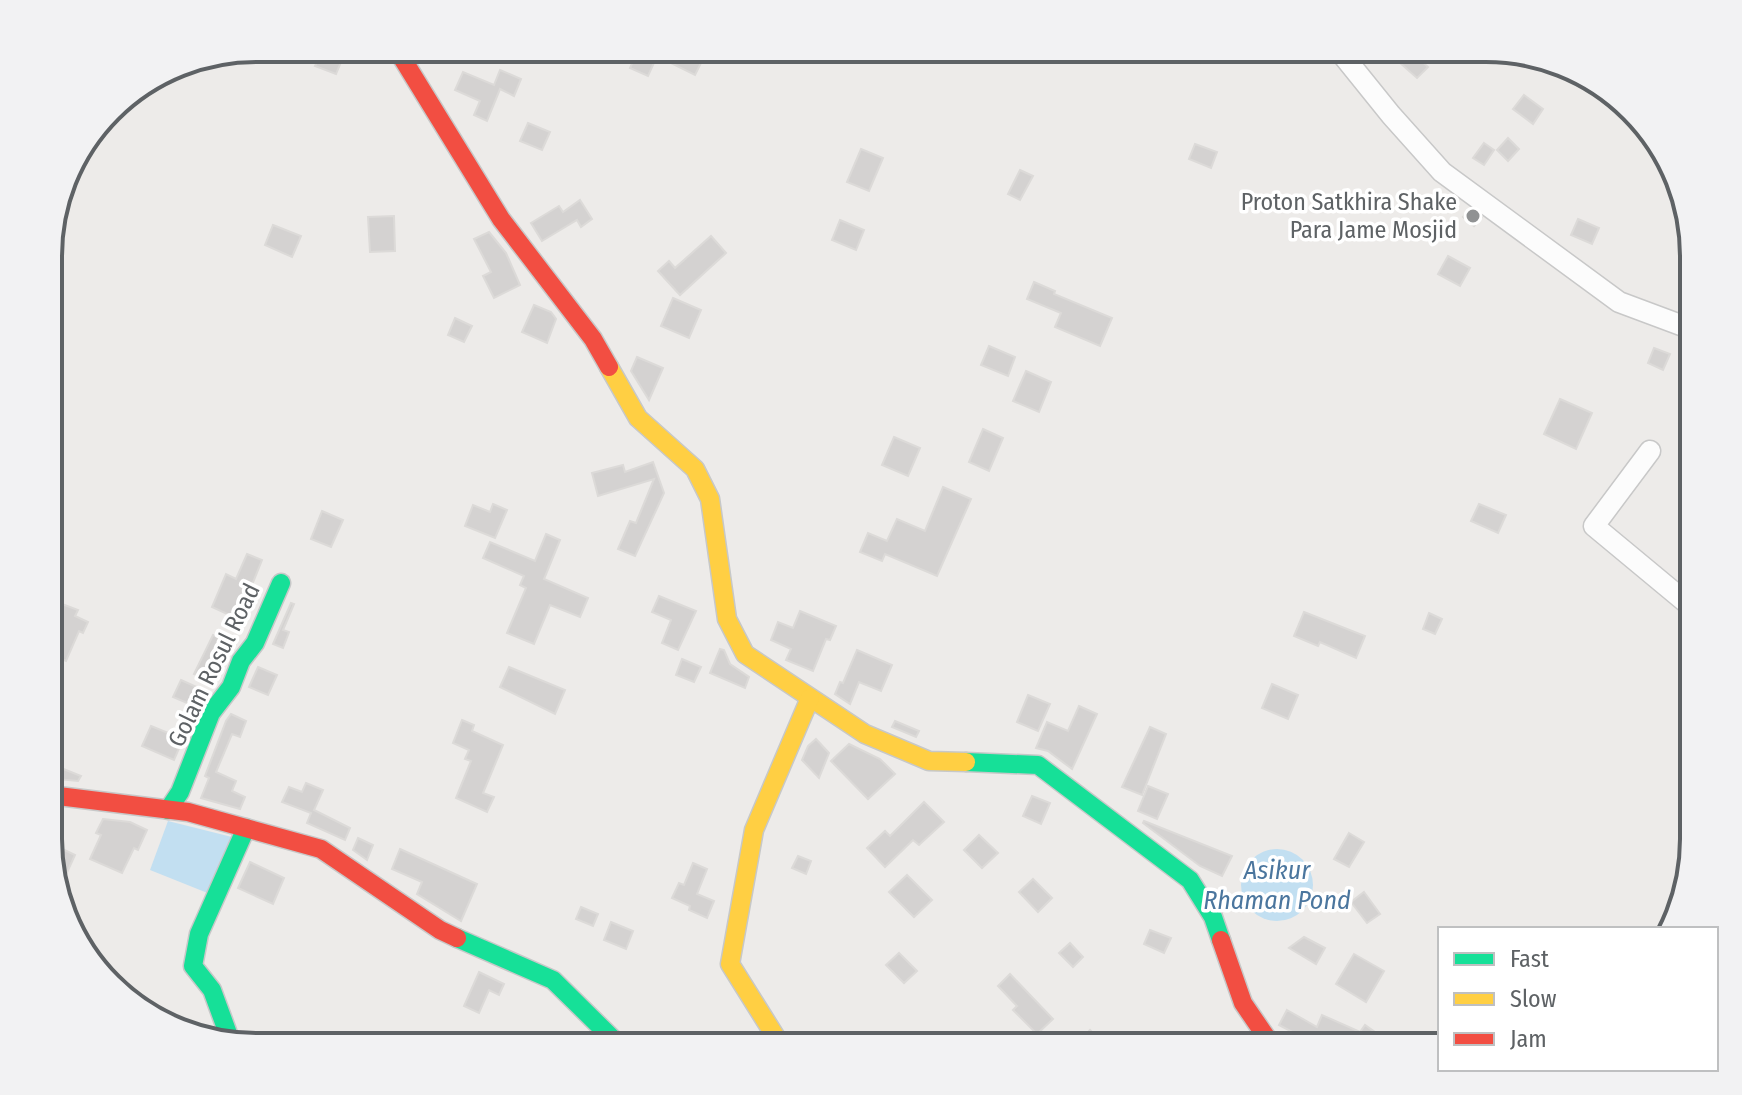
<svg xmlns="http://www.w3.org/2000/svg" width="1742" height="1095" font-family="'Fira Sans Condensed',sans-serif">
<rect width="100%" height="100%" fill="#edebe9"/>
<g fill="#c2dff1">
<path d="M168,821l64,16 -22,57 -60,-24z"/>
<circle cx="1277" cy="885" r="36"/>
</g>
<g fill="#d4d2d1" stroke="#dcdad8" stroke-width="2">
<path d="M290,48h38l16,7 -8,19 -21,-8 3,-6z"/>
<path d="M639,48h61l7,3 -12,24 -38,-19 -9,20 -18,-8z"/>
<path d="M1178,48h33l-11,15z"/>
<path d="M1410,51l18,16 -11,11 -18,-16z"/>
<path d="M500,70l21,9 -7,17 -14,-7 -13,32 -13,-6 6,-14 -25,-11 8,-18 31,13z"/>
<path d="M1524,95l19,14 -10,15 -20,-15z"/>
<path d="M528,123l22,9 -8,18 -22,-9z"/>
<path d="M1508,138l11,11 -11,12 -11,-11z"/>
<path d="M1484,143l10,7 -10,15 -11,-7z"/>
<path d="M1195,144l22,8 -6,16 -22,-9z"/>
<path d="M861,149l22,9 -14,33 -22,-9z"/>
<path d="M1020,170l13,6 -13,24 -12,-6z"/>
<path d="M580,200l12,19 -11,8 -4,-7 -35,21 -11,-18 28,-17 4,6z"/>
<path d="M1470,209l12,8 -8,9 -11,-9z"/>
<path d="M394,216l1,35 -25,1 -2,-35z"/>
<path d="M1578,219l21,9 -7,16 -21,-9z"/>
<path d="M840,220l24,10 -8,20 -24,-10z"/>
<path d="M273,225l28,11 -9,21 -27,-12z"/>
<path d="M489,232l17,21 14,32 -26,13 -11,-22 8,-4 -17,-33z"/>
<path d="M711,236l15,17 -46,42 -22,-24 11,-10 6,7z"/>
<path d="M1448,256l22,12 -10,18 -22,-12z"/>
<path d="M1034,282l21,9 -1,3 58,24 -12,28 -45,-19 6,-14 -34,-14z"/>
<path d="M673,298l28,12 -12,28 -28,-12z"/>
<path d="M534,305l17,7 5,7 -9,24 -25,-11z"/>
<path d="M455,318l17,8 -8,16 -16,-7z"/>
<path d="M989,346l26,11 -7,19 -27,-11z"/>
<path d="M1654,348l16,6 -7,16 -15,-7z"/>
<path d="M637,357l26,11 -14,32 -18,-29z"/>
<path d="M1026,371l25,11 -12,30 -26,-11z"/>
<path d="M1560,399l32,14 -16,36 -32,-15z"/>
<path d="M983,429l20,9 -14,33 -20,-9z"/>
<path d="M894,437l26,11 -12,28 -26,-11z"/>
<path d="M653,462l11,31 -29,63 -17,-7 12,-28 6,2 18,-44 -56,17 -6,-23 31,-8 2,7z"/>
<path d="M943,487l28,12 -34,77 -52,-22 -3,7 -22,-9 8,-19 19,8 10,-22 28,12z"/>
<path d="M493,504l14,6 -12,28 -30,-12 8,-21 17,7z"/>
<path d="M1479,504l27,11 -8,18 -27,-12z"/>
<path d="M322,511l21,9 -12,27 -20,-8z"/>
<path d="M546,534l14,6 -16,39 44,19 -8,19 -30,-12 -16,39 -27,-11 19,-45 -6,-3 4,-9 -41,-18 7,-16 45,19z"/>
<path d="M247,554l15,6 -10,25 8,3 -16,37 -11,-5 1,-3 -22,-10 14,-33 10,5z"/>
<path d="M659,596l37,15 -18,39 -16,-7 9,-23 -19,-8z"/>
<path d="M291,603l3,1 -11,26 6,2 -6,16 -10,-4z"/>
<path d="M62,604l16,6 -3,6 13,6 -5,11 -4,-2 -13,30 -16,-7v-21z"/>
<path d="M800,611l36,15 -6,14 -4,-1 -13,32 -27,-11 5,-11 -20,-9 7,-18 15,6z"/>
<path d="M1304,612l61,24 -9,22 -36,-16 -2,4 -24,-10z"/>
<path d="M1429,613l13,6 -7,15 -12,-5z"/>
<path d="M213,635l20,9 -20,38 -19,-8z"/>
<path d="M720,649l4,1 6,14 19,13 -4,11 -35,-15z"/>
<path d="M857,650l35,15 -11,26 -22,-9 -9,22 -15,-10 5,-12 3,1z"/>
<path d="M682,659l19,8 -7,15 -18,-7z"/>
<path d="M258,667l19,8 -9,20 -19,-8z"/>
<path d="M509,667l56,23 -10,24 -55,-27z"/>
<path d="M181,680l20,9 -7,17 -21,-9z"/>
<path d="M1272,684l26,11 -10,24 -26,-11z"/>
<path d="M1028,695l22,9 -12,27 -21,-9z"/>
<path d="M1079,706l18,8 -25,55 -24,-18 -12,-3 11,-26 21,9z"/>
<path d="M231,714l15,7 -6,16 -8,-3 -16,38 20,9 -4,10 13,6 -5,12 -39,-11 8,-20 -4,-2 21,-55z"/>
<path d="M462,720l12,5 -2,6 31,14 -20,48 11,4 -7,15 -31,-14 15,-37 -6,-2 4,-9 -16,-7z"/>
<path d="M895,721l24,10 -3,6 -24,-10z"/>
<path d="M151,726l32,13 -9,21 -32,-14z"/>
<path d="M1150,727l16,7 -24,61 -20,-8z"/>
<path d="M816,739l13,14 -10,25 -17,-18 6,-14z"/>
<path d="M849,744l31,15 15,15 -27,25 -37,-38z"/>
<path d="M61,768l20,8 -3,5 -22,-2z"/>
<path d="M306,783l17,7 -9,20 36,18 -5,12 -38,-17 4,-10 -29,-11 7,-15 13,5z"/>
<path d="M1148,786l20,8 -11,25 -19,-8z"/>
<path d="M1032,796l18,7 -9,21 -18,-8z"/>
<path d="M924,802l20,20 -25,23 -6,-5 -28,27 -18,-19 18,-17 5,5z"/>
<path d="M103,819l27,3 17,8 -9,20 -4,-2 -12,25 -32,-14 11,-24 -5,-2z"/>
<path d="M1144,821l88,35 -10,20 -22,-10 -57,-43z"/>
<path d="M1349,833l15,9 -15,25 -15,-8z"/>
<path d="M979,835l19,18 -16,15 -18,-18z"/>
<path d="M358,838l15,7 -6,15 -14,-10z"/>
<path d="M50,843l25,12 -10,22 -13,-6z"/>
<path d="M400,849l77,35 -16,37 -44,-27 5,-12 -30,-13z"/>
<path d="M798,856l13,5 -5,13 -14,-6z"/>
<path d="M250,862l34,16 -11,26 -35,-16z"/>
<path d="M693,863l14,6 -10,25 17,7 -7,17 -18,-8 1,-4 -18,-8 7,-15 5,2z"/>
<path d="M907,875l25,25 -18,17 -25,-25z"/>
<path d="M1033,879l19,19 -14,14 -19,-20z"/>
<path d="M1364,892l16,22 -13,9 -16,-21z"/>
<path d="M581,907l17,7 -5,12 -17,-7z"/>
<path d="M611,922l22,9 -7,18 -22,-9z"/>
<path d="M1150,930l21,8 -7,15 -20,-9z"/>
<path d="M1304,937l21,11 -9,16 -27,-16z"/>
<path d="M1070,943l13,14 -10,10 -14,-14z"/>
<path d="M899,953l18,18 -13,12 -18,-18z"/>
<path d="M1354,954l30,17 -18,31 -30,-18z"/>
<path d="M479,972l25,12 -5,11 -10,-5 -10,23 -15,-7z"/>
<path d="M1010,974l43,45 -16,15 -24,-24 4,-4 -19,-20z"/>
<path d="M1287,1010l30,17 5,-12 38,17 5,-7 31,22h-75l-42,-22z"/>
<path d="M1090,1030l16,17h-32z"/>
</g>
<g fill="none" stroke-linecap="round" stroke-linejoin="round">
<defs>
<g id="street">
<path d="M1337,48l54,67 51,57 177,130 75,28"/>
<path d="M1650,451l-56,75 100,83"/>
</g>
<g id="fast">
<path d="M966,762l72,3 152,115 23,37 8,23"/>
<path d="M168,810l12,-18 31,-79 20,-26 10,-26 14,-18 26,-60"/>
<path d="M457,938l96,42 68,67"/>
<path d="M230,1039l-18,-49 -19,-24 6,-32 47,-106"/>
</g>
<g id="slow">
<path d="M609,367l29,51 57,51 15,30 17,120 18,35 120,80 64,27 37,1"/>
<path d="M782,1047l-52,-83 24,-134 56,-132"/>
</g>
<g id="jam">
<path d="M396,48l105,171 92,120 16,28"/>
<path d="M50,795l138,17 133,37 119,81 17,8"/>
<path d="M1221,940l22,63 30,44"/>
</g>
</defs>
<use href="#street" stroke="#c8c8c8" stroke-width="23"/>
<use href="#fast" stroke="#c7c8c8" stroke-width="21"/>
<use href="#slow" stroke="#c7c8c8" stroke-width="21"/>
<use href="#jam" stroke="#c7c8c8" stroke-width="21"/>
<use href="#street" stroke="#fcfcfc" stroke-width="20"/>
<use href="#fast" stroke="#16e098" stroke-width="18"/>
<use href="#slow" stroke="#ffcf43" stroke-width="18"/>
<use href="#jam" stroke="#f24e42" stroke-width="18"/>
</g>
<circle fill="#909293" stroke="#fff" stroke-width="3" cx="1473" cy="216" r="8"/>
<g text-anchor="middle" stroke-width="7" stroke-linejoin="round" paint-order="stroke">
<g font-size="24" fill="#5e6265" stroke="#fff" text-anchor="end">
<text x="1457" y="210">Proton Satkhira Shake<tspan x="1457" dy="28">Para Jame Mosjid</tspan></text>
</g>
<g font-size="24" fill="#5e6265" stroke="#fff">
<text transform="translate(214 665) rotate(-64)" y="8">Golam Rosul Road</text>
</g>
<g font-size="26" font-style="italic" fill="#4b769e" stroke="#fff">
<text x="1277" y="879">Asikur<tspan x="1277" dy="30">Rhaman Pond</tspan></text>
</g>
</g>
<path d="M0 0H1742V1095H0ZM256 62H1486A194 194 0 0 1 1680 256V839A194 194 0 0 1 1486 1033H256A194 194 0 0 1 62 839V256A194 194 0 0 1 256 62Z" fill="#f2f2f3" fill-rule="evenodd"/>
<path fill="none" stroke="#5e6265" stroke-width="4" d="M256 62H1486A194 194 0 0 1 1680 256V839A194 194 0 0 1 1486 1033H256A194 194 0 0 1 62 839V256A194 194 0 0 1 256 62Z"/>
<rect x="1438" y="927" width="280" height="144" fill="#ffffff" stroke="#bfc0c1" stroke-width="2"/>
<rect x="1454" y="953" width="40" height="12" fill="#16e098" stroke="#bfc0c1" stroke-width="2"/>
<text x="1510" y="967" font-size="24" fill="#5e6265">Fast</text>
<rect x="1454" y="993" width="40" height="12" fill="#ffcf43" stroke="#bfc0c1" stroke-width="2"/>
<text x="1510" y="1007" font-size="24" fill="#5e6265">Slow</text>
<rect x="1454" y="1033" width="40" height="12" fill="#f24e42" stroke="#bfc0c1" stroke-width="2"/>
<text x="1510" y="1047" font-size="24" fill="#5e6265">Jam</text>
</svg>
